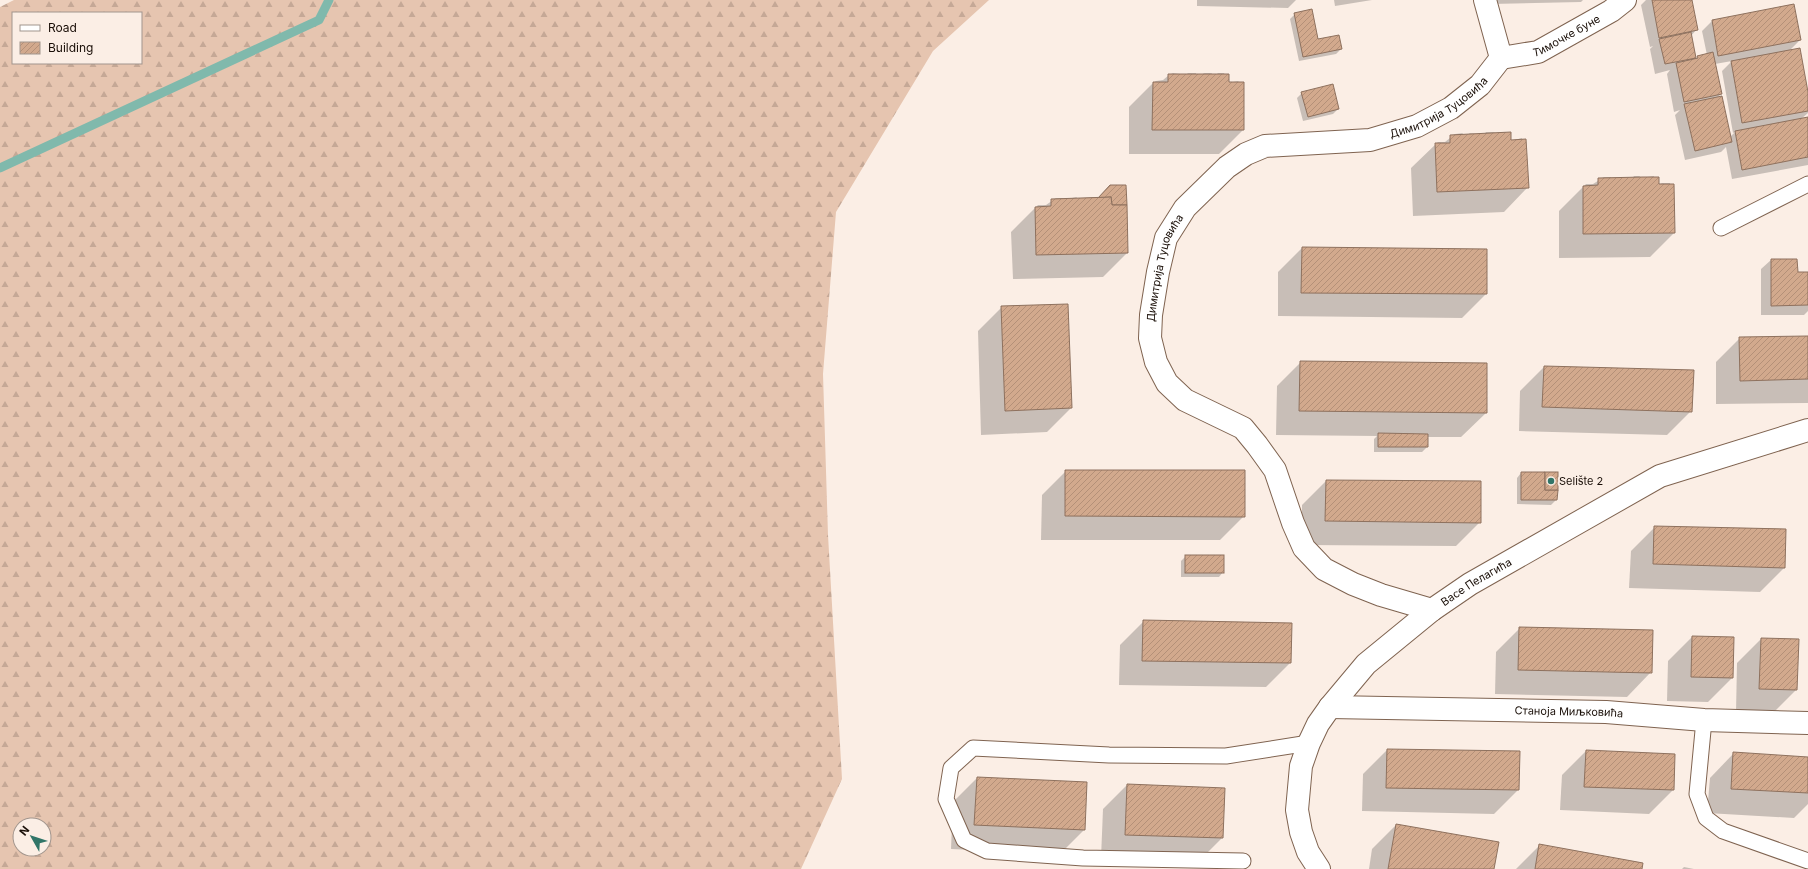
<svg xmlns="http://www.w3.org/2000/svg" width="1808" height="869" font-family="Inter,sans-serif">
<defs>
<pattern id="forest-firs" width="22" height="20" patternUnits="userSpaceOnUse"><rect width="22" height="20" fill="#e6c5b0"/><path d="M5 1l3.5 6h-7zM16 11l3.5 6h-7z" fill="#c5a896"/></pattern>
<pattern id="building-hatch" width="6" height="6" patternUnits="userSpaceOnUse"><rect width="6" height="6" fill="#d2a98d"/><path d="M-1 1l2-2M0 6l6-6M5 7l2-2" fill="none" stroke="#b49078"/></pattern>
</defs>
<rect width="100%" height="100%" fill="#fbeee5"/>
<path fill="url(#forest-firs)" fill-rule="evenodd" d="M14,0h975l-56,51 -97,161 -13,162 5,161 14,244 -41,90h-801v-862zM13,13h128v50h-128zM20,825h24v24h-24z"/>
<g fill="#0003" fill-rule="evenodd">
<path d="M1197,0h99l-8,8 -91,-2z"/>
<path d="M1334,0h38l-37,6z"/>
<path d="M1491,0h92l-2,2 -90,2z"/>
<path d="M1646,0h45l6,29 -6,7 4,23 12,-4 -5,-24 10,-10 81,-16 7,35 -11,11 19,47v15l-7,6 7,-1v47l-76,14 -6,-32 -5,5 -36,8 -10,-45 5,-5 -6,2 -7,-38 3,-4 -15,4 -5,-25 3,-3 -3,1 -9,-42zM1732,61l-10,10 11,62 2,-1 -5,5 -14,-38 5,-5 -6,-30z"/>
<path d="M1295,14l22,26 24,9 -5,5 -37,7 -9,-42z"/>
<path d="M1173,73l13,2 2,-2h8v2h6l2,-2h8l-1,2h5l2,-2h6l4,10 11,-2 -2,2 6,47 -24,24h-90v-47l24,-24 3,-2 7,-1 6,-5z"/>
<path d="M1302,93l36,16 -5,5 -30,7 -6,-23z"/>
<path d="M1486,132h9l-2,2 13,-2 -1,2 5,7 12,-3 6,49 -24,25 -91,4 -2,-48 27,-26h7l10,-8 8,-1 -2,3 6,-1 3,-2 14,2z"/>
<path d="M1634,176h6l-1,2 15,-2v2l4,7 4,-2h8l4,50 -24,24 -91,1v-47l27,-27h7l11,-7h7v2h21z"/>
<path d="M1077,197l-1,2 18,-2 -1,2 34,54 -24,24 -90,2 -2,-47 27,-27h8l10,-7h7l-1,2z"/>
<path d="M1302,248l184,46 -24,24 -184,-2v-44z"/>
<path d="M1771,260l26,13h11v38l-4,4h-43v-46z"/>
<path d="M1002,307l69,101 -24,24 -66,3 -3,-104z"/>
<path d="M1808,337v66l-92,1v-42l24,-24z"/>
<path d="M1301,362l185,51 -25,24h-34v10l-5,5h-48v-13l3,-3 -101,-1 1,-49z"/>
<path d="M1544,367l147,44 -24,24 -148,-4 1,-40z"/>
<path d="M1066,471l178,45 -24,24h-179l1,-45z"/>
<path d="M1521,473l35,27 -5,5 -34,-1v-26z"/>
<path d="M1326,481l154,41 -24,24 -154,-1v-40z"/>
<path d="M1655,527l129,41 -24,24 -131,-4 2,-37z"/>
<path d="M1186,556l37,16 -4,5h-38v-16z"/>
<path d="M1144,621l146,42 -24,24 -147,-2 1,-40z"/>
<path d="M1520,628l131,44 -24,25 -132,-3 1,-42z"/>
<path d="M1692,637l40,41 -24,24 -41,-1 1,-40z"/>
<path d="M1761,639l35,51 -24,24 -36,-2 1,-49z"/>
<path d="M1387,750l131,40 -24,24 -132,-3 1,-37z"/>
<path d="M1586,751l88,4 -1,35 -24,24 -89,-4 2,-35z"/>
<path d="M1734,753l74,5v46l-14,14 -87,-5 3,-35z"/>
<path d="M977,778l107,52 -24,24 -109,-5 2,-47z"/>
<path d="M1127,785l95,53 -24,24 -97,-4 2,-49z"/>
<path d="M1396,825l97,44h-124l3,-20z"/>
<path d="M1540,845l101,24h-125z"/>
<path d="M1684,867l10,2h-12z"/>
</g>
<g fill="none" stroke-linecap="round" stroke-linejoin="round">
<path stroke="#80b9ac" stroke-width="9" d="M0,168l319,-148 10,-20"/>
</g>
<g fill="url(#building-hatch)" stroke="#8e715e">
<path d="M1652,0h40l6,30 -39,8z"/>
<path d="M1794,4l7,36 -83,16 -6,-36z"/>
<path d="M1312,9l6,30 21,-4 3,14 -39,8 -9,-44z"/>
<path d="M1691,32l5,26 -31,6 -6,-25z"/>
<path d="M1800,48l8,44v19l-66,12 -11,-62z"/>
<path d="M1713,52l9,42 -38,8 -8,-39 22,-5 -1,-2z"/>
<path d="M1168,74h61v8h15v48h-92l1,-48h15z"/>
<path d="M1333,84l6,25 -31,8 -7,-25z"/>
<path d="M1722,96l10,46 -37,9 -11,-47z"/>
<path d="M1808,117v40l-66,13 -7,-39z"/>
<path d="M1511,132v8l15,-1 3,49 -92,4 -2,-49h15v-8z"/>
<path d="M1643,177h16v7h15l1,49 -92,1v-48l15,-1v-7z"/>
<path d="M1110,185h16l1,20h-15l-1,-8 -13,1z"/>
<path d="M1111,197l1,8h15l1,48 -92,2 -1,-48 16,-1v-7z"/>
<path d="M1302,247l185,2v45l-186,-1z"/>
<path d="M1771,259h26l1,13h10v33l-37,1z"/>
<path d="M1068,304l4,104 -67,3 -4,-105z"/>
<path d="M1808,336v43l-68,2 -1,-44z"/>
<path d="M1300,361l187,2v50l-188,-2z"/>
<path d="M1544,366l150,4 -2,42 -150,-5z"/>
<path d="M1378,433l50,1v13h-50z"/>
<path d="M1065,470h180v47l-180,-1z"/>
<path d="M1521,472h24v18h13l-1,10h-36z"/>
<rect x="1545" y="472" width="13" height="18"/>
<path d="M1326,480l155,1v42l-156,-2z"/>
<path d="M1654,526l132,3 -1,39 -132,-4z"/>
<rect x="1185" y="555" width="39" height="18"/>
<path d="M1143,620l149,3 -1,40 -149,-2z"/>
<path d="M1519,627l134,3 -1,43 -134,-3z"/>
<path d="M1692,636l42,1 -1,41 -42,-1z"/>
<path d="M1761,638l38,1 -2,51 -38,-1z"/>
<path d="M1387,749l133,2 -1,39 -133,-2z"/>
<path d="M1586,750l89,4 -1,36 -90,-3z"/>
<path d="M1733,752l75,5v36l-77,-4z"/>
<path d="M977,777l110,5 -2,48 -111,-5z"/>
<path d="M1127,784l98,4 -2,50 -98,-3z"/>
<path d="M1396,824l103,18 -5,27h-106z"/>
<path d="M1539,844l104,19 -1,6h-107z"/>
</g>
<g fill="none" stroke-linecap="round" stroke-linejoin="round">
<defs>
<g id="lane">
<path d="M1721,228l87,-44"/>
<path d="M1704,720l-7,74 9,24 17,13 85,30"/>
<path d="M1243,861l-160,-3 -96,-7 -23,-11 -18,-41 5,-31 22,-20 136,7 117,1 83,-13"/>
</g>
<g id="street">
<path id="s1" d="M1501,58l37,-6 73,-41 14,-11"/>
<path id="s2" d="M1432,610l-51,-15 -28,-11 -29,-15 -20,-21 -11,-25 -18,-53 -18,-25 -14,-17 -58,-28 -18,-17 -11,-21 -6,-24 1,-23 7,-43 8,-34 19,-30 42,-41 19,-13 19,-8 105,-6 47,-14 34,-18 29,-23 21,-27 -16,-58"/>
<path id="s3" d="M1330,707l276,5 98,8 104,3"/>
<path id="s4" d="M1319,869l-11,-17 -7,-20 -4,-22 4,-44 8,-23 9,-19 12,-17 36,-43 66,-54 38,-26 190,-108 148,-46"/>
</g>
</defs>
<use href="#lane" stroke="#7f6350" stroke-width="17"/>
<use href="#street" stroke="#7f6350" stroke-width="24"/>
<use href="#lane" stroke="#fff" stroke-width="15"/>
<use href="#street" stroke="#fff" stroke-width="22"/>
</g>
<circle fill="#317568" stroke="#fbeee5" stroke-width="1.5" cx="1551" cy="481" r="4"/>
<g text-anchor="middle" stroke-width="4" stroke-linejoin="round" paint-order="stroke">
<g font-size="11" fill="#1a0f08" stroke="#fbeee5">
<text dy="4" stroke="none"><textPath href="#s1" startOffset="70">Тимочке буне</textPath></text>
<text dy="4" stroke="none"><textPath href="#s2" startOffset="840">Димитрија Туцовића</textPath></text>
<text dy="4" stroke="none"><textPath href="#s2" startOffset="491">Димитрија Туцовића</textPath></text>
<text dy="4" stroke="none"><textPath href="#s4" startOffset="368">Васе Пелагића</textPath></text>
<text dy="4" stroke="none"><textPath href="#s3" startOffset="239">Станоја Миљковића</textPath></text>
</g>
<g font-size="11" fill="#1a0f08" stroke="#fbeee5" text-anchor="start">
<text x="1559" y="485">Selište 2</text>
</g>
</g>
<rect x="12" y="12" width="130" height="52" fill="#fbeee5" stroke="#a1958d"/>
<rect x="20" y="25" width="20" height="6" fill="#ffffff" stroke="#a1958d"/>
<text x="48" y="32" font-size="12" fill="#1a0f08">Road</text>
<rect x="20" y="42" width="20" height="12" fill="url(#building-hatch)" stroke="#a1958d"/>
<text x="48" y="52" font-size="12" fill="#1a0f08">Building</text>
<g transform="translate(32 837) rotate(309)"><circle r="19" fill="#fbeee5" stroke="#a1958d"/>
<path d="M0-3L7 15L0 10L-7 15Z" fill="#317568"/>
<text y="-6" font-size="11" font-weight="bold" text-anchor="middle" fill="#1a0f08">N</text>
</g>
</svg>
